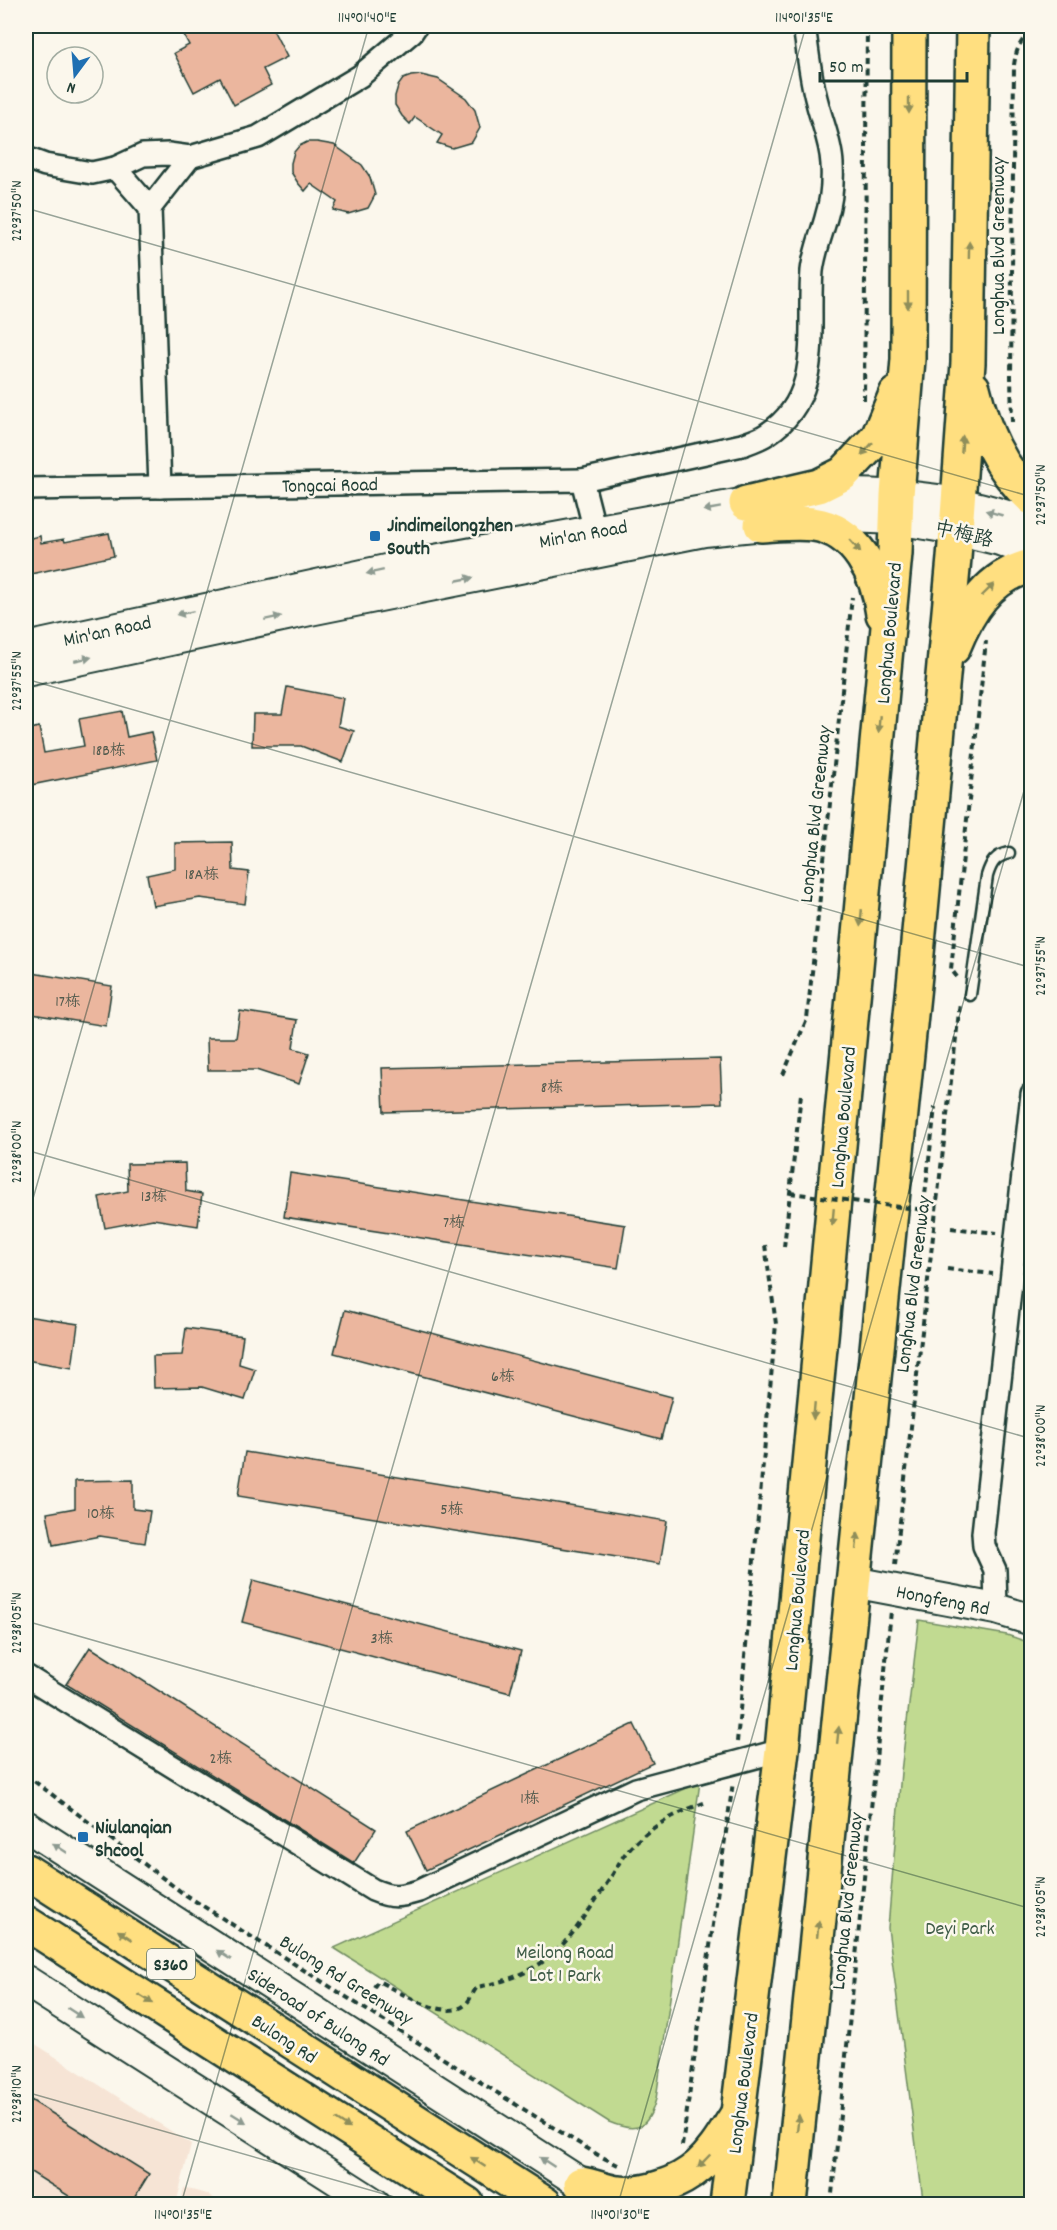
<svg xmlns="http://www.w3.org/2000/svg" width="1057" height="2230" font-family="Dekko,'LXGW WenKai TC',sans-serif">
<rect width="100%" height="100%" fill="#fbf7ec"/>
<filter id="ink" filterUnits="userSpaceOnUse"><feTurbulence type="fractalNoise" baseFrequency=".0167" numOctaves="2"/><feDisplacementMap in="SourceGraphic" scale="12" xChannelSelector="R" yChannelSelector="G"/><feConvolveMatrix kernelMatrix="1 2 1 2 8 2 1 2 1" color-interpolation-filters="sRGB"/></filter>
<g filter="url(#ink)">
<g fill="#f6e4d5">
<path d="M26,2038l165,106 -15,60h-145l2,-8 -7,-5z"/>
<path d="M184,2188l23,6 16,10h-42z"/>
</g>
<g fill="#c1da91" stroke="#708c62" stroke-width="1.5">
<path d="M919,1620l88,15 24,8v561h-129l21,-4 -35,-272 13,-156z"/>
<path d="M700,1782l-44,317c-8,29 -18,35 -47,23l-275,-174z"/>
</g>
<g fill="#ebb69e" stroke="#1f3d34" stroke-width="1.5">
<path d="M179,26h92l16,31 -24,12 8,16 -37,20 -14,-27 -26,14 -20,-39 15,-8z"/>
<path d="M421,75l17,4 28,19 9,12 5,18 -8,14 -20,6 -15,-5 5,-8 -27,-18 -5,7 -8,-8 -7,-11v-9l3,-10 5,-7 8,-3z"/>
<path d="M307,142h10l17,3 28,20 8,12 5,18 -7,13 -20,6 -15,-4 4,-8 -26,-18 -6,7 -7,-8 -7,-11v-9l3,-11 5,-6z"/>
<path d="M109,533l5,23 -88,19v-36l14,-3 1,7 23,-4 1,3z"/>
<path d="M287,687l56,11 -5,28 16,5 -11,31 -42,-16h-49l1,-32h29z"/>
<path d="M122,711l5,26 24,-5 6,28 -131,26v-56l13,-3 5,26 40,-7 -5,-27z"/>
<path d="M232,842l1,28 16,2 -4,32 -45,-6 -47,8 -6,-31 28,-6v-26z"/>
<path d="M26,972l86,14 -6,40 -80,-13z"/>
<path d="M240,1011l57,9 -4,28 16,5 -10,31 -43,-14h-48l-1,-32h29z"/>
<path d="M720,1059l2,44 -338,9 -2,-44z"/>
<path d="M185,1163l1,28 16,3 -4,32 -45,-7 -48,9 -6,-31 29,-6 -1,-27z"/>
<path d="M290,1173l335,52 -7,43 -334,-51z"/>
<path d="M345,1310l327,87 -11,42 -327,-86z"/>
<path d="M26,1316l52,8 -6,44 -46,-8z"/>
<path d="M186,1328l57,8 -4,28 16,5 -10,31 -43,-13 -48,1 -1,-32 29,-1z"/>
<path d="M245,1452l422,69 -7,43 -422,-68z"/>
<path d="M133,1480v29l17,2 -5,32 -45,-7 -47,9 -6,-32 28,-5v-27z"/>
<path d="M253,1580l268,71 -11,42 -268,-71z"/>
<path d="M90,1647l286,182 -22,34 -288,-179z"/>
<path d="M634,1724l19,39 -227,107 -19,-39z"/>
<path d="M26,2097l123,77 -19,31h-47l-57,-36z"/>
</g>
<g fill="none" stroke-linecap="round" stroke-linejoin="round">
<defs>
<path id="lane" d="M970,995l17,-119c4,-13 8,-20 22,-23"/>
<g id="street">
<path d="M26,158l19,7 47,8 23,-5 28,-13 25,-1 22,3 68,-20 102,-61 52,-44 4,-6"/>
<path d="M115,168l35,40 10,279"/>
<path d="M150,208l40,-51"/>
<path d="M582,480l160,-35c8,-3 18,-6 25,-11 58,-37 40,-105 45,-163 2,-18 9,-35 14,-53 5,-16 7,-37 6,-54 -1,-22 -10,-41 -15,-62 -7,-25 -9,-51 -13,-76"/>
<path d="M26,489l556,-9 13,51"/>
<path d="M996,1609l-1,-39 -11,-24 -1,-13 49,-439"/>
<path d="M26,1676l347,214c19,8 26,7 46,1l217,-102 146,-39"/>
</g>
<g id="secondary">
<path d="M26,648l392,-85 372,-68c56,-2 111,-2 166,8 26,4 51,13 76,21"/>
<path d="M26,671l284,-61 394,-79 145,-14 47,2 59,10 45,11 32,12"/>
<path d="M853,1582l143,27 36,11"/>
<path d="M26,1826l575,370"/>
<path d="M26,1981l349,223"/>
</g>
<g id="primary">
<path d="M973,388c10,41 26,81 59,110"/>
<path d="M746,503l73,-17 24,-12 35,-37 18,-43"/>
<path d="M761,525c17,-1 36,-3 52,-1 44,6 65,51 70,90"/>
<path d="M953,648c15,-37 36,-73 79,-82"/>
<path d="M26,1871l519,333"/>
<path d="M26,1923l441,281"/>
<path d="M581,2184c12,2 24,7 36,9 27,3 62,-9 82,-27 15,-13 25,-31 36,-48"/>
<path d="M727,2204l55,-454 113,-1197 2,-58 11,-136 1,-333"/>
<path d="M790,2204l125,-1229 39,-417 14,-195 5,-337"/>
</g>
</defs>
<use href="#lane" stroke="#1f3d34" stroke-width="15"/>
<use href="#street" stroke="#1f3d34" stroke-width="26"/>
<use href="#secondary" stroke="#1f3d34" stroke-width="34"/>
<use href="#primary" stroke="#1f3d34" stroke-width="38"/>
<g stroke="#1f3d34" stroke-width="4" stroke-dasharray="6 4.5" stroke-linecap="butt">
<path d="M864,400l3,-374"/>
<path d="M1012,422l-1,-46 3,-311c2,-15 6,-25 18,-34"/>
<path d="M957,977l-6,-8 35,-328"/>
<path d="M783,1075l24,-56 45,-422"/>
<path d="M951,1228l46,5"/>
<path d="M784,1247l17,-153"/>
<path d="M917,1266l18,-159"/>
<path d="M947,1269l46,5"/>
<path d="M895,1565l65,-562"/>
<path d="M737,1742l39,-418 -11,-79"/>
<path d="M26,1775l158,119 323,205 91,56 20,10"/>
<path d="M374,1987l4,-6c20,10 69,42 88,23 4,-4 7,-12 11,-17 73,-13 92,-46 130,-104 8,-11 14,-26 23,-35 21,-22 46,-35 74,-45"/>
<path d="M682,2146l51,-364"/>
<path d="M831,2204l60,-593"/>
</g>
<use href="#lane" stroke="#fbf7ec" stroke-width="10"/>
<use href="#street" stroke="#fbf7ec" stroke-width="21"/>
<use href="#secondary" stroke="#fbf7ec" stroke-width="30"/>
<use href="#primary" stroke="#ffdf80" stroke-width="33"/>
<path stroke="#1f3d34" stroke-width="4" stroke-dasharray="6 4.5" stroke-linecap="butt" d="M790,1193l134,17"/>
</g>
<defs><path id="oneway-solid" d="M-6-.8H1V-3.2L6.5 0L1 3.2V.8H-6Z" transform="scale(1.5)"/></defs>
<g fill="#8f8e5a">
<use href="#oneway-solid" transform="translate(909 105) rotate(90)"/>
<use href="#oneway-solid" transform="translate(969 250) rotate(-89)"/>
<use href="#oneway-solid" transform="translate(908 300) rotate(90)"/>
<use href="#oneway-solid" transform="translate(962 444) rotate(-86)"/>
<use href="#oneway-solid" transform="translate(867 449) rotate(132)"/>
<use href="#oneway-solid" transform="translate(855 546) rotate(48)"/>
<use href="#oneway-solid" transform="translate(988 590) rotate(-44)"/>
<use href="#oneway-solid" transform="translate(879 724) rotate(95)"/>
<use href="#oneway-solid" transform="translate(861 918) rotate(95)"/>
<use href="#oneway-solid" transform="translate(833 1217) rotate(95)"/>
<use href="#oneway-solid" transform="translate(814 1411) rotate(95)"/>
<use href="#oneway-solid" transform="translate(857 1541) rotate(-84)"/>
<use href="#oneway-solid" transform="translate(838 1735) rotate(-84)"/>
<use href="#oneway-solid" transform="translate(818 1929) rotate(-84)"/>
<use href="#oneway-solid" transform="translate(125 1935) rotate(-147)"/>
<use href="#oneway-solid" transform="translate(146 1999) rotate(32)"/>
<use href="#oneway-solid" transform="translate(798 2123) rotate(-84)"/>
<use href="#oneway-solid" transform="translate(343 2124) rotate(33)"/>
<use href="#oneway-solid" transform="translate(704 2161) rotate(134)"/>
<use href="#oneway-solid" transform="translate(478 2162) rotate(-147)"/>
</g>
<g fill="#8d9a90">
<use href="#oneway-solid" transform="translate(712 509) rotate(170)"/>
<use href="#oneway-solid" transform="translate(994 513) rotate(-164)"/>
<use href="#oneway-solid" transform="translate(375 572) rotate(168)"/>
<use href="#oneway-solid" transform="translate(465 579) rotate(-11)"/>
<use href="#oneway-solid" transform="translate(185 613) rotate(168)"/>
<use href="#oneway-solid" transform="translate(273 618) rotate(-12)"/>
<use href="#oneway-solid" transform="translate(83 659) rotate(-12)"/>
<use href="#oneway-solid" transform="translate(60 1848) rotate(-147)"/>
<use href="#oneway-solid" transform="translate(224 1955) rotate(-147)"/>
<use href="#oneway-solid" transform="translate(75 2013) rotate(33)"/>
<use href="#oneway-solid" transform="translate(239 2118) rotate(32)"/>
<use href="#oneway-solid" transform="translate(547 2162) rotate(-147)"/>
</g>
</g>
<path fill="none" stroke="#1f3d34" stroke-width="1.5" stroke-opacity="0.45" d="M1030,26h2M26,208l1006,289M26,679l1006,289M26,1150l1006,289M26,1223l343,-1197M26,1621l1006,288M26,2092l393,112M181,2204l625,-2178M618,2204l414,-1441"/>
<g fill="#1f6fb2" stroke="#fbf7ec" stroke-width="2">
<rect x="369" y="530" width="12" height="12" rx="3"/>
<rect x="77" y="1831" width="12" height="12" rx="3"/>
</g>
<g text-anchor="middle" stroke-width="5" stroke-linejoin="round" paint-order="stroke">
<g font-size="16" fill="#525b4e">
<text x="109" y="755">18B栋</text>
<text x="202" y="879">18A栋</text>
<text x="68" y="1006">17栋</text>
<text x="552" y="1092">8栋</text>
<text x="154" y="1201">13栋</text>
<text x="454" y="1227">7栋</text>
<text x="503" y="1381">6栋</text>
<text x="452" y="1514">5栋</text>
<text x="101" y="1518">10栋</text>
<text x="382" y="1643">3栋</text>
<text x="221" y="1763">2栋</text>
<text x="530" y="1803">1栋</text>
</g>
<rect fill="#fbf7ec" stroke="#61756b" stroke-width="1.5" x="147" y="1949" width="48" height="30" rx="4.5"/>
<g font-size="18" font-weight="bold" fill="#1f3d34">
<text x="171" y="1970">S360</text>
</g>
<g font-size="20" fill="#1f3d34" stroke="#fbf7ec">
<text transform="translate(997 246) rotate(-90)" y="7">Longhua Blvd Greenway</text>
<text transform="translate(330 484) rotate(-1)" y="7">Tongcai Road</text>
<text transform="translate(583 533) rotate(-10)" y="7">Min'an Road</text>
<text transform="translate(964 533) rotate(13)" y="7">中梅路</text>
<text transform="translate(107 630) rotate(-12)" y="7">Min'an Road</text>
<text transform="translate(888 633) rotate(-85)" y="7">Longhua Boulevard</text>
<text transform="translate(814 814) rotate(-84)" y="7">Longhua Blvd Greenway</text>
<text transform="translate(842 1117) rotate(-85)" y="7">Longhua Boulevard</text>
<text transform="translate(912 1284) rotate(-83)" y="7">Longhua Blvd Greenway</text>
<text transform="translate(943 1599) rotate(11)" y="7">Hongfeng Rd</text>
<text transform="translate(796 1600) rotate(-85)" y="7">Longhua Boulevard</text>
<text transform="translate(846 1901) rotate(-84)" y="7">Longhua Blvd Greenway</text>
<text transform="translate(347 1979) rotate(32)" y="7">Bulong Rd Greenway</text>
<text transform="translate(319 2016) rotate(33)" y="7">Sideroad of Bulong Rd</text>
<text transform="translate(285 2038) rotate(33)" y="7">Bulong Rd</text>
<text transform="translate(742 2083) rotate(-83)" y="7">Longhua Boulevard</text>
</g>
<g font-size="20" font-weight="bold" fill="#1f3d34" stroke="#fbf7ec" text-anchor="start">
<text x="387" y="531">Jindimeilongzhen<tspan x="387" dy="23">South</tspan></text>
<text x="95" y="1833">Niulanqian<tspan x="95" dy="23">Shcool</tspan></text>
</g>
<g font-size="20" fill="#3f5c47" stroke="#fbf7ec">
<text x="960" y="1934">Deyi Park</text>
<text x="565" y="1958">Meilong Road<tspan x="565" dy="23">Lot 1 Park</tspan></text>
</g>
</g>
<rect width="1057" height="2230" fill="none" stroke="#fbf7ec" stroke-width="66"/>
<g transform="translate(75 75) rotate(196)"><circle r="28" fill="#fbf7ec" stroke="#a3ada2" stroke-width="1.5"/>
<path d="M0-4.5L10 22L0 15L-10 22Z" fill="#1f6fb2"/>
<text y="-9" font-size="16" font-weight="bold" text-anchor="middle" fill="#1f3d34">N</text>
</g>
<path d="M820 72v9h147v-9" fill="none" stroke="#1f3d34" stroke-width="3"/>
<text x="829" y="72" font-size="18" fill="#1f3d34" stroke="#fbf7ec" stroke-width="4.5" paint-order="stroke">50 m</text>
<rect x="33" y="33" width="991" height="2164" fill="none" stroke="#1f3d34" stroke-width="2"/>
<g font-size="15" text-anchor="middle" fill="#1f3d34">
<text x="367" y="22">114°01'40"E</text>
<text x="804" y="22">114°01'35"E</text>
<text transform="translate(16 211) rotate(-90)" y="5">22°37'50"N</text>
<text transform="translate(1040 495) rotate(-90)" y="5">22°37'50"N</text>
<text transform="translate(16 681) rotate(-90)" y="5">22°37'55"N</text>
<text transform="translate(1040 966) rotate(-90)" y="5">22°37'55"N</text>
<text transform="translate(16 1152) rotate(-90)" y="5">22°38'00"N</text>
<text transform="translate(1040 1436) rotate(-90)" y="5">22°38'00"N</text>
<text transform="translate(16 1623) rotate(-90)" y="5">22°38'05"N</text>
<text transform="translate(1040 1907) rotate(-90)" y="5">22°38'05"N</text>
<text transform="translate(16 2094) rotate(-90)" y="5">22°38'10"N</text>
<text x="183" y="2219">114°01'35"E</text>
<text x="620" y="2219">114°01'30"E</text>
</g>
</svg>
